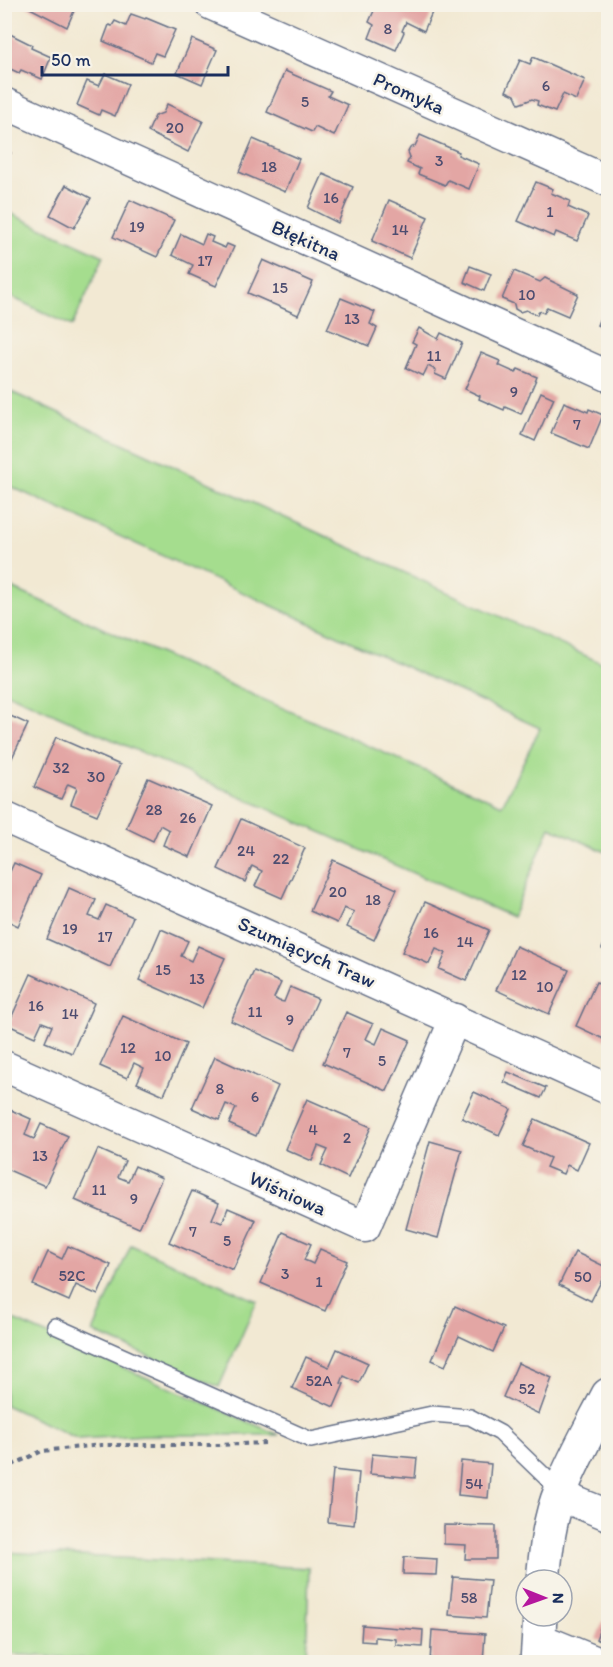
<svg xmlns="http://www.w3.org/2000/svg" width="613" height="1667" font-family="Itim,sans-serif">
<rect width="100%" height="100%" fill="#f7f3e8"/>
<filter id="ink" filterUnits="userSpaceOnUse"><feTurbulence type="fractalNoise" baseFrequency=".0167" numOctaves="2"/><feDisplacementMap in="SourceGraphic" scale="12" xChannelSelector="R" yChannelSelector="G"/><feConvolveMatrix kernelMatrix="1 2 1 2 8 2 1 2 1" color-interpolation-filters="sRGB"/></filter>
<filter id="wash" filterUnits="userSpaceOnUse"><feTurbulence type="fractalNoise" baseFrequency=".008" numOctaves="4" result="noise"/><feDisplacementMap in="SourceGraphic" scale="24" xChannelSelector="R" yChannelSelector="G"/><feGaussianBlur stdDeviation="1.35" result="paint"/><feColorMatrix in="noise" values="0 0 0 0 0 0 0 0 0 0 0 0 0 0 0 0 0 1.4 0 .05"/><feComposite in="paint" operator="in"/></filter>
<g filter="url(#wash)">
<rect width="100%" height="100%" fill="#f2e9d3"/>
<g fill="#a5dd8e" stroke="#608676" stroke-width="1.5">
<path d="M5,211l99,45 -32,70 -67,-32z"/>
<path d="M5,389l603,277v187l-58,-26 -38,90 -507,-225v-107l497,220 38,-77 -535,-244z"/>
<path d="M131,1245l126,56 -38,86 -126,-55z"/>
<path d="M4,1316l275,119h-133l-68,4 -73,-34z"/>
<path d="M4,1552l305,16 -3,94h-165l-136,-8z"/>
</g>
<g id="blocks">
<g fill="#e3a6a4">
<path d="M22,4h55l-10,23z"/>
<path d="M377,4h45l11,6 -9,21 -18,-9 -4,9 2,1 -8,18 -27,-12 5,-13 -5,-3z"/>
<path d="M131,14l14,5 1,-1 29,12 -12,26 -8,-3 -4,9 -48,-21 6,-16 3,1 3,-5 11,5z"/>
<path d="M6,32l26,13 -1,3 20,9 -9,22 -21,-9 -2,3 -15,-7v-33z"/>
<path d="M192,39l25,11 -15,34 -25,-11z"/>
<path d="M533,57l52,23 -9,20 -13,-6 -8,18 -18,-7 1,-4 -6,-2 -13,5 -4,-9 -9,-4 14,-31 10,4z"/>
<path d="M285,71l46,20 -3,5 20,9 -14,31 -19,-9 -3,5 -45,-20z"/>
<path d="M105,74l23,10 -13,32 -14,-6 -2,5 -22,-10 10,-24 12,5z"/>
<path d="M167,104l36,17 -15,31 -40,-20 7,-16 8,-3z"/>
<path d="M420,135l39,17 -1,3 21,9 -10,25 -21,-9 -3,5 -27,-11 2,-5 -13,-6 3,-6 -2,-5 2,-4 5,-2z"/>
<path d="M253,139l46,20 -14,33 -46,-20z"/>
<path d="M4,150l7,3 -7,16z"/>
<path d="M323,174l30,13 -15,36 -30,-15z"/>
<path d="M536,182l17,7 -2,4 19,8 -2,6 20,9 -11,25 -21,-9 -2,5 -36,-16z"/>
<path d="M66,185l25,13 -17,30 -24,-13z"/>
<path d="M130,200l44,20 -17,37 -44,-20z"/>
<path d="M389,200l39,17 -18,41 -38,-17z"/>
<path d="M181,234l21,10 4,-10 7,3 -2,5 14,6 2,-4 7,3 -18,39 -27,-12 4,-9 -21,-10z"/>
<path d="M263,260l50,22 -15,33 -50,-22z"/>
<path d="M470,266l21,8 -7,17 -20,-9z"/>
<path d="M514,271l26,11 5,-4 33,16 -10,22 -21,-9 -3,6 -5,-2 -2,4 -11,-5 -6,2 -5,-3 -1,-5 -12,-5z"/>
<path d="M341,298l34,14 -5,12 7,4 -8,18 -42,-17z"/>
<path d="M608,299v31l-11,-5z"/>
<path d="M419,328l19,11 3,-6 21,10 -16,36 -11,-5 1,-4 -8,-4 -5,10 -17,-8 10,-24 -4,-2z"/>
<path d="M481,353l19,8 -2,4 18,8 2,-4 19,8 -16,37 -16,-7 -1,3 -25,-11 1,-3 -15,-7z"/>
<path d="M541,392l13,6 -19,43 -13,-6z"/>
<path d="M564,402l24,10 1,-3 14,6 -14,34 -38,-16z"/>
<path d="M4,713l24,11 -24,51z"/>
<path d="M56,737l64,28 -23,50 -26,-11 6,-16 -9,-4 -7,15 -27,-12z"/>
<path d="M148,778l64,28 -22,51 -27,-12 6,-15 -9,-5 -7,16 -27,-13z"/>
<path d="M241,819l64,29 -23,50 -27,-12 7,-15 -10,-5 -7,16 -27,-13z"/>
<path d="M333,860l64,29 -23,51 -27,-13 7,-15 -10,-4 -7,15 -27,-12z"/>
<path d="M14,863l27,12 -23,51 -14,-7v-42l3,1z"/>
<path d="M69,888l27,12 -7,16 10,4 7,-15 27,12 -23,50 -63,-28z"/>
<path d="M425,902l64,28 -23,51 -27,-12 7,-16 -10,-4 -7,15 -27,-12z"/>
<path d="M161,929l27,12 -7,15 10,5 7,-15 27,12 -23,50 -63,-28z"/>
<path d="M608,934v18l-6,-3z"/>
<path d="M516,946l53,24 -20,44 -53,-24z"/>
<path d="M254,971l27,12 -7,15 5,3 5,1 6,-15 28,12 -23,51 -64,-29z"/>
<path d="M31,974l63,29 -22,50 -27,-11 7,-16 -10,-4 -7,15 -27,-12z"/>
<path d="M596,982l12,5v54l-32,-15z"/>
<path d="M346,1012l27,12 -7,15 10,5 7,-16 27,12 -23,51 -64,-28z"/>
<path d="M123,1016l63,28 -22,51 -27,-12 7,-15 -10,-5 -7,15 -27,-12z"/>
<path d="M215,1057l63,29 -22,50 -27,-12 7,-16 -10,-4 -7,16 -27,-12z"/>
<path d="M508,1072l38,16 -5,10 -37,-16z"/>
<path d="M474,1092l37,17 -12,26 -37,-17z"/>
<path d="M307,1099l64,28 -23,51 -27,-13 7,-15 -10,-4 -6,15 -27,-12z"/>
<path d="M4,1107l27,12 -6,16 9,4 7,-15 27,12 -23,50 -41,-18z"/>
<path d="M535,1119l54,24 -12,27 -10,-5 -4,9 -17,-7 4,-9 -27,-12z"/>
<path d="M430,1141l32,9 -24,88 -32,-9z"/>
<path d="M98,1149l27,12 -7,16 10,4 7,-15 27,12 -23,50 -64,-28z"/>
<path d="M192,1191l27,12 -7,16 10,4 6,-15 28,12 -23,50 -64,-28z"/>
<path d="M283,1232l28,12 -7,16 5,2 4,2 7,-15 27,12 -22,50 -64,-28z"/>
<path d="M68,1246l43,19 -13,30 -22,-10 -7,16 -36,-16 15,-33 14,7z"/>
<path d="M575,1252l33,16 -17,33 -32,-16z"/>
<path d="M455,1306l49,22 -11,24 -34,-16 -14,30 -13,-6z"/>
<path d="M337,1349l31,14 -9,20 -15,-7 -3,7 3,1 -10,23 -42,-19 14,-31 23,10z"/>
<path d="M518,1363l34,15 -13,36 -36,-17z"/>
<path d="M372,1454l45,4 -2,20 -45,-4z"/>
<path d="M461,1461l30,3 -3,34 -30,-3z"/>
<path d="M333,1470l26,3 -5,52 -26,-3z"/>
<path d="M444,1525l52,1v33h-31l1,-14 -22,-1z"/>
<path d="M404,1557l33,2 -1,16 -33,-1z"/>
<path d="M453,1577l37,3 -4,38 -37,-3z"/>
<path d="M603,1621l5,2v21l-12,-5z"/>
<path d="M362,1625l61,5 -1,17 -26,-2v-6l-21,-2v5l-14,-1z"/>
<path d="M432,1630l53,4 -2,28h-53z"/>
</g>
</g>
</g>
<g filter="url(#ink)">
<use href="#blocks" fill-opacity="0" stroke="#667087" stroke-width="1.5"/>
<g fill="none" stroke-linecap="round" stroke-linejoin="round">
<defs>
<path id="lane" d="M55,1326l256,114 121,-26 38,3 30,16 60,58"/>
<g id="street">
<path d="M210,4l398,177"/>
<path d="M4,103l604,273"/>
<path d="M4,817l604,272"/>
<path d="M4,1066l361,161 90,-208"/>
<path d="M560,1491l16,11 32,13"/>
<path d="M538,1638l59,24"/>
</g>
<g id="secondary">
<path d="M543,1580c3,-30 6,-61 18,-90 13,-33 31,-64 47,-95"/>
<path d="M537,1662l3,-46"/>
</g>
</defs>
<use href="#lane" stroke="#667087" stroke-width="18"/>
<use href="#street" stroke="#667087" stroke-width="33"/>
<use href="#secondary" stroke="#667087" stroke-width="36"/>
<path stroke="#667087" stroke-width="4" stroke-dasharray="4.5 4.5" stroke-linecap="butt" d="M4,1469l38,-18 59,-6h117l47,-2"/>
<use href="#lane" stroke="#fff" stroke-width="15"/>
<use href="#street" stroke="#fff" stroke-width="30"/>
<use href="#secondary" stroke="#fff" stroke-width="33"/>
</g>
</g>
<g text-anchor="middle" stroke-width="5" stroke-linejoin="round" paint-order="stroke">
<g font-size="16" fill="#4d4d70">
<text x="388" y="34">8</text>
<text x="546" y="91">6</text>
<text x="305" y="107">5</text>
<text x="175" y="133">20</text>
<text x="439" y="166">3</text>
<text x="269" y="172">18</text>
<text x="331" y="203">16</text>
<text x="550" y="217">1</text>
<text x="137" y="232">19</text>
<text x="400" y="235">14</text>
<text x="205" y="266">17</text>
<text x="280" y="293">15</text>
<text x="527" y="300">10</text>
<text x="352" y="324">13</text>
<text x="434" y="361">11</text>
<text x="514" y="397">9</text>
<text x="577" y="430">7</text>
<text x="61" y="773">32</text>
<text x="96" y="782">30</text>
<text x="154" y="815">28</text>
<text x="188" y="823">26</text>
<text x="246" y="856">24</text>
<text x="281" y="864">22</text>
<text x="338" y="897">20</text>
<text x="373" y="905">18</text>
<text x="70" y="934">19</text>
<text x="431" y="938">16</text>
<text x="105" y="942">17</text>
<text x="465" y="947">14</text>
<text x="163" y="975">15</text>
<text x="519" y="980">12</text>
<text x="197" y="984">13</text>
<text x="545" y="992">10</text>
<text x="36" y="1011">16</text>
<text x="255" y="1017">11</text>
<text x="70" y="1019">14</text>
<text x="290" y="1025">9</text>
<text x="128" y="1053">12</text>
<text x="347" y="1058">7</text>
<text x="163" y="1061">10</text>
<text x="382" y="1066">5</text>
<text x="220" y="1094">8</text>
<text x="255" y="1102">6</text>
<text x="313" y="1135">4</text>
<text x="347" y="1143">2</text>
<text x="40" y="1161">13</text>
<text x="99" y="1195">11</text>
<text x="134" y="1204">9</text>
<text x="193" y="1237">7</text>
<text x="227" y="1246">5</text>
<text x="285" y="1279">3</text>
<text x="72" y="1281">52C</text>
<text x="583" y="1282">50</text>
<text x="319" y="1287">1</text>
<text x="319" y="1386">52A</text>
<text x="527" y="1394">52</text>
<text x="474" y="1489">54</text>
<text x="469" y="1603">58</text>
</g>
<g font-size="20" fill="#1b2f5e" stroke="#f7f3e8">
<text transform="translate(409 93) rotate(24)" y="7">Promyka</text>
<text transform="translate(306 240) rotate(24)" y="7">Błękitna</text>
<text transform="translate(307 952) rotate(24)" y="7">Szumiących Traw</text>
<text transform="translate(288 1193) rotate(24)" y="7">Wiśniowa</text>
</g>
</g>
<rect width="613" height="1667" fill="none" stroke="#f7f3e8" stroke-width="24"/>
<g transform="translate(544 1598) rotate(91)"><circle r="28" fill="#f7f3e8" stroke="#9fa5b1" stroke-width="1.5"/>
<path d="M0-4.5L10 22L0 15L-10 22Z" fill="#b5179e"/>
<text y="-9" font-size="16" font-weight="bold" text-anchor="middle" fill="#1b2f5e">N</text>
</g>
<path d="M42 66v9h186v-9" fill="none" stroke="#1b2f5e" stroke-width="3"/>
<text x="51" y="66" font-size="18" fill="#1b2f5e" stroke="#f7f3e8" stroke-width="4.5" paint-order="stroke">50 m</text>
</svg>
